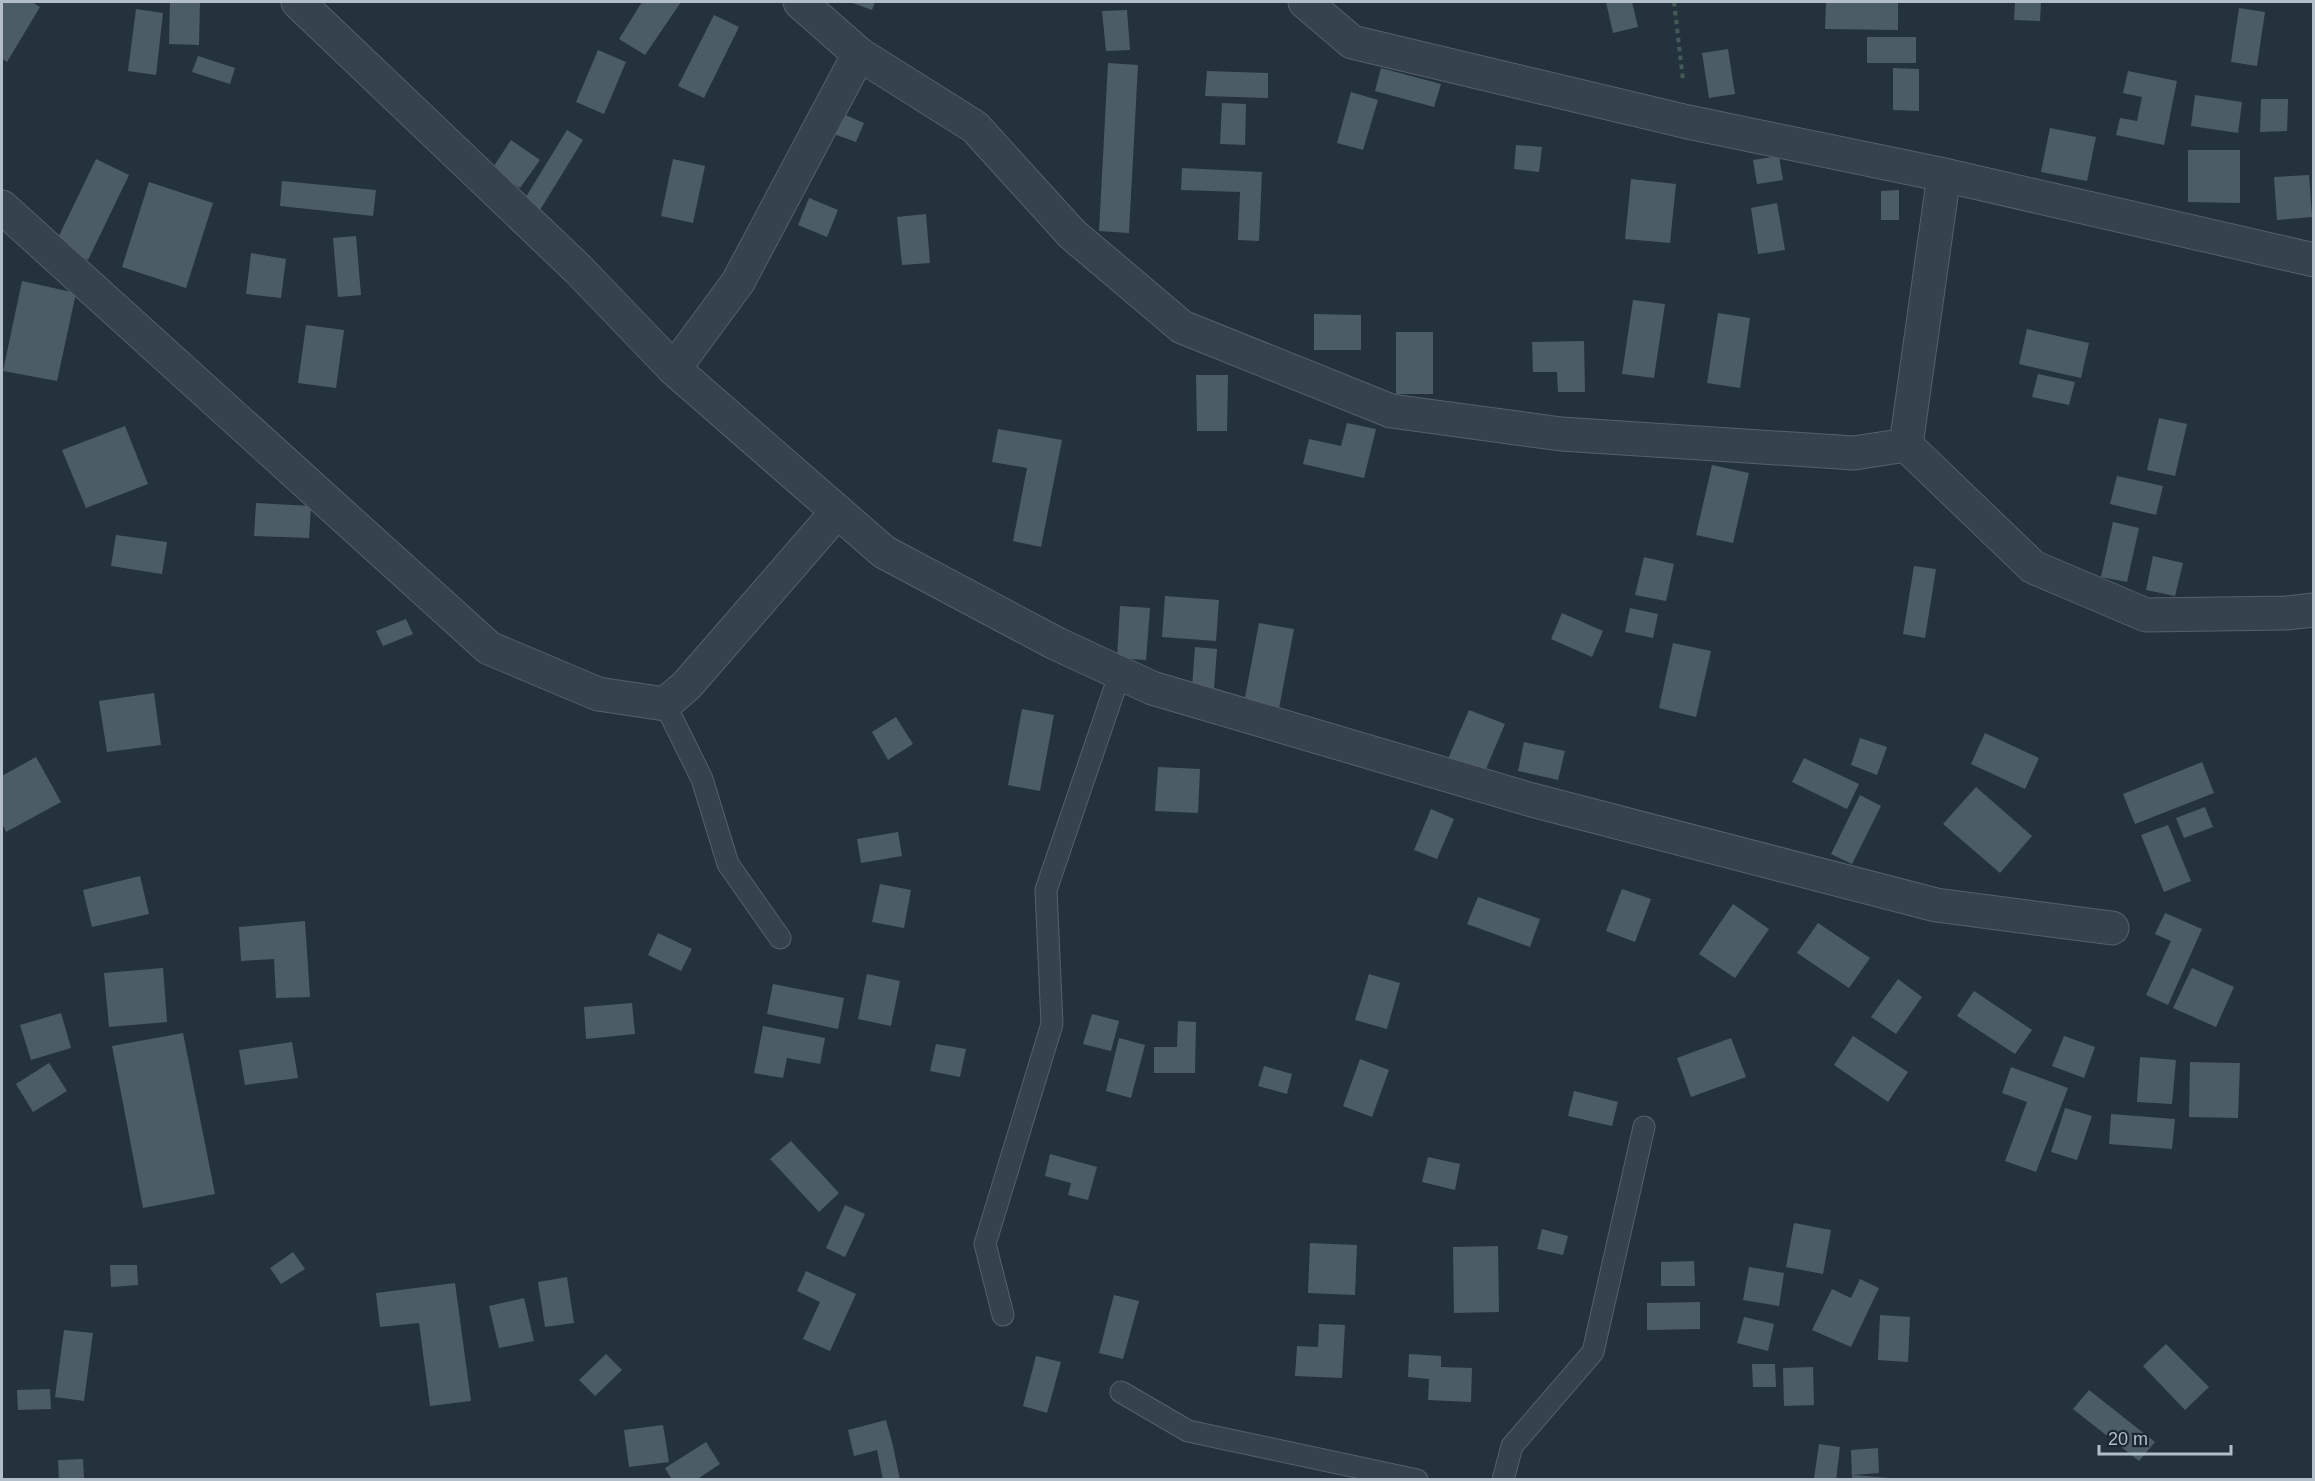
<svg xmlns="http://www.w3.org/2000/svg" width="2315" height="1481" font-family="Helvetica,sans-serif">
<rect width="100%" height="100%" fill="#23323c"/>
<g fill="#4c5c67">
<path d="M4,2h28l8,5 -33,55 -5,-3v-54z"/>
<path d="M170,2h30l-1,43 -30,-1z"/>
<path d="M642,2h39l-36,53 -26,-16z"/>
<path d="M850,2h25l-3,8z"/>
<path d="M1606,2h26l6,25 -25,6z"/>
<path d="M1826,2h72v28l-73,-1z"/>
<path d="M2015,2h26l-1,19 -26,-1z"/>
<path d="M2239,8l26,4 -8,54 -26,-4z"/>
<path d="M136,9l27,4 -7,62 -28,-4z"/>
<path d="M1127,10l3,40 -24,1 -4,-40z"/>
<path d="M714,15l25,12 -35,71 -26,-12z"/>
<rect x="1867" y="37" width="49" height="26"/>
<path d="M1728,49l7,45 -26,4 -7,-45z"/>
<path d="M598,50l28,12 -22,52 -28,-12z"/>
<path d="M198,56l37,12 -5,16 -38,-12z"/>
<path d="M1108,63l30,2 -9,168 -30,-2z"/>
<path d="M1381,68l60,16 -7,23 -59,-16z"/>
<path d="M1893,68l26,1v42l-26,-1z"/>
<path d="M1207,71l61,2v25l-63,-2z"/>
<path d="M2128,71l49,10 -13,64 -48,-10 4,-17 17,3 5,-24 -19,-4z"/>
<path d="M1351,92l27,8 -15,50 -26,-7z"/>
<path d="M2195,95l47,7 -4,31 -47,-7z"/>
<path d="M2261,99h27l-1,32 -27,1z"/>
<path d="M1222,103l24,1 -1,41 -25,-1z"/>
<path d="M836,111l28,12 -8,19 -28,-10z"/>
<path d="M2050,128l46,9 -9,44 -46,-9z"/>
<path d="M567,130l16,10 -43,70 -16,-10z"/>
<path d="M511,140l29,20 -20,28 -28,-19z"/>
<path d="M1516,145l26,2 -3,25 -25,-3z"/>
<path d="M2188,150h52v53l-52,-1z"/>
<path d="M1779,156l4,24 -26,4 -4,-24z"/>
<path d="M96,159l33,16 -41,85 -33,-16z"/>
<path d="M673,159l32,7 -12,57 -32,-7z"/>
<path d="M1182,168l80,4 -3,69 -21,-1 2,-48 -59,-2z"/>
<path d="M2309,175l3,42 -35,3 -3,-43z"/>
<path d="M1631,179l45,5 -6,59 -45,-4z"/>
<path d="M282,181l94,9 -3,26 -93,-10z"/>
<path d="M149,182l64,21 -27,85 -64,-21z"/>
<path d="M1899,190v30h-18v-29z"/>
<path d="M809,198l29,12 -11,27 -29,-12z"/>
<path d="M1777,203l8,47 -27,4 -7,-46z"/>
<path d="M926,214l4,49 -28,2 -5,-48z"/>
<path d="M356,236l5,59 -23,2 -5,-59z"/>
<path d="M251,253l35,6 -5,39 -35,-4z"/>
<path d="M22,281l54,12 -19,88 -54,-10z"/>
<path d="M1633,300l32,4 -11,74 -32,-4z"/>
<path d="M1718,313l32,5 -10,70 -33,-5z"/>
<path d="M1314,314l47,1v35h-47z"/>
<path d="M306,325l38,5 -8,58 -38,-5z"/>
<path d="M2027,329l62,14 -8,35 -62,-14z"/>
<rect x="1396" y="332" width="37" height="62"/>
<path d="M1584,341l1,51h-27l-1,-20h-24l-1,-30z"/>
<path d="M2038,374l37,8 -6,23 -37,-8z"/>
<path d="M1196,375h32l-1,56h-30z"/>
<path d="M2159,418l28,6 -12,52 -28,-6z"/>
<path d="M1347,423l29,6 -12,49 -61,-14 6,-25 32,7z"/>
<path d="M125,426l23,58 -62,24 -24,-58z"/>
<path d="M998,429l64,11 -21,107 -28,-6 14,-73 -35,-6z"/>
<path d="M1712,465l37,8 -16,70 -37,-8z"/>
<path d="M2117,476l46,10 -7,29 -46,-11z"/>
<path d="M256,503l55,3 -2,32 -55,-2z"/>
<path d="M2113,522l26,6 -12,54 -26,-5z"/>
<path d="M116,535l51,7 -5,32 -51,-8z"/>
<path d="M2153,556l30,7 -8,33 -29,-6z"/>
<path d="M1644,557l30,7 -8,37 -31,-6z"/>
<path d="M1914,566l22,3 -11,69 -22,-4z"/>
<path d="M1165,596l54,4 -3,41 -54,-4z"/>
<path d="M1120,606l30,2 -4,52 -29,-2z"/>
<path d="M1630,608l28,6 -5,24 -28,-6z"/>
<path d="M1562,613l41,18 -11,26 -41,-18z"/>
<path d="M406,619l7,15 -30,12 -7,-15z"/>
<path d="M1259,623l35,6 -16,85 -35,-6z"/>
<path d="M1673,643l38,8 -15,66 -37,-9z"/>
<path d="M1195,647l22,2 -3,40 -22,-1z"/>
<path d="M154,693l7,52 -54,7 -8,-51z"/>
<path d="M1022,709l32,6 -14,76 -32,-6z"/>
<path d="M1469,710l36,14 -22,52 -36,-15z"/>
<path d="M896,717l17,27 -25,16 -16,-28z"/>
<path d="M1985,733l54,25 -14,31 -54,-25z"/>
<path d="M1860,738l27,9 -10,28 -26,-10z"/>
<path d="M1524,742l41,9 -7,29 -40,-9z"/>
<path d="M36,757l25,45 -55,30 -4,-9v-47z"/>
<path d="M1804,758l55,26 -12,25 -55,-27z"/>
<path d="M2202,762l12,31 -79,31 -12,-30z"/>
<path d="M1158,767l42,2 -2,44 -43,-2z"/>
<path d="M1976,787l56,49 -32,37 -57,-49z"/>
<path d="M1860,795l21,11 -29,58 -21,-10z"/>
<path d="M2205,807l8,20 -29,11 -8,-20z"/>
<path d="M1431,809l23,10 -17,40 -23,-9z"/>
<path d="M2168,825l23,56 -27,11 -23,-57z"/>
<path d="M898,832l4,24 -41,7 -4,-24z"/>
<path d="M140,876l9,38 -57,13 -9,-37z"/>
<path d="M880,884l31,6 -7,38 -32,-6z"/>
<path d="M1622,889l29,10 -16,43 -29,-11z"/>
<path d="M1478,897l62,22 -10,28 -63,-23z"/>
<path d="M1733,904l36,25 -34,49 -36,-24z"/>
<path d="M2165,913l37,16 -34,76 -22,-10 25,-54 -16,-7z"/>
<path d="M305,921l5,76 -34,1 -2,-39 -33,2 -2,-34z"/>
<path d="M1818,923l52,35 -21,30 -52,-35z"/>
<path d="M658,933l34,16 -11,22 -33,-16z"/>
<path d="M163,968l4,54 -58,5 -5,-54z"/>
<path d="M2192,968l42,19 -18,40 -43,-19z"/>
<path d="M867,974l33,7 -9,45 -33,-7z"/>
<path d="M1369,974l31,9 -13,46 -32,-9z"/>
<path d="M1898,979l24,18 -26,37 -25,-17z"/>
<path d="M773,984l71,14 -6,31 -71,-15z"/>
<path d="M1974,991l58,39 -17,24 -58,-38z"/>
<path d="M632,1003l3,31 -49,5 -2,-32z"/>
<path d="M61,1013l10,35 -40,12 -11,-35z"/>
<path d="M1092,1014l27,7 -8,30 -28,-7z"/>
<path d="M1178,1021l18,1 -1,51h-41v-26h23z"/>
<path d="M763,1026l62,12 -5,26 -33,-6 -4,20 -29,-5z"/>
<path d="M183,1033l32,161 -72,14 -31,-162z"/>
<path d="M1853,1036l55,36 -20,30 -54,-37z"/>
<path d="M2064,1036l31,11 -11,31 -32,-12z"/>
<path d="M1119,1038l26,7 -14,53 -25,-7z"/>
<path d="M1731,1038l15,39 -55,20 -14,-39z"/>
<path d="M292,1042l6,36 -53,7 -6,-35z"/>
<path d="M936,1044l30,5 -6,28 -30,-6z"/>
<path d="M2140,1057l36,3 -4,44 -35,-2z"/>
<path d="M1360,1059l29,11 -17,47 -29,-11z"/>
<path d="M2190,1062l50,1 -2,55 -49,-1z"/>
<path d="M49,1063l18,28 -34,21 -17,-28z"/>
<path d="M1264,1066l28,8 -5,20 -29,-8z"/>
<path d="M2011,1067l57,21 -32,84 -31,-11 22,-59 -25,-9z"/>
<path d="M1574,1091l44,11 -6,24 -44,-10z"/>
<path d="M2065,1108l27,8 -15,44 -26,-8z"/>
<path d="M2111,1114l64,5 -3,30 -63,-5z"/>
<path d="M791,1141l48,52 -20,19 -49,-53z"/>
<path d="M1050,1154l47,13 -9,33 -20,-5 3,-12 -26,-7z"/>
<path d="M1428,1157l32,7 -5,26 -33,-8z"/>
<path d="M845,1205l20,9 -20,43 -19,-9z"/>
<path d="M1794,1223l37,7 -8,44 -37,-7z"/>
<path d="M1542,1229l26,7 -5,19 -26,-6z"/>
<path d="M1310,1243l47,2 -2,50 -47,-2z"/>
<path d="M1498,1246l1,66 -45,1 -1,-66z"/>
<path d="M293,1252l12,17 -24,15 -11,-16z"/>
<path d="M1694,1261l1,25h-34v-24z"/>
<path d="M110,1265h27l1,20 -27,2z"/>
<path d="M1749,1267l35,6 -5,33 -36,-6z"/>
<path d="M806,1271l50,23 -26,57 -27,-12 17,-37 -23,-11z"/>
<path d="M567,1277l7,46 -29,4 -7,-45z"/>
<path d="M1860,1279l19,9 -28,59 -39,-17 20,-41 19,9z"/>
<path d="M455,1283l16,118 -41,5 -11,-83 -39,4 -4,-34z"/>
<path d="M1114,1295l25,6 -16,58 -24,-6z"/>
<path d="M524,1298l10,43 -35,7 -10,-42z"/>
<path d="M1700,1302v27l-53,1v-27z"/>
<path d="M1880,1315l30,2 -2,45 -30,-2z"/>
<path d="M1744,1317l30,7 -6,27 -31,-8z"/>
<path d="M1319,1324l26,1 -3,53 -47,-2 2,-30 21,1z"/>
<path d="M64,1330l29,3 -9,68 -29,-4z"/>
<path d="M2166,1344l43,43 -24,23 -42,-44z"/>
<path d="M606,1354l16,16 -27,26 -16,-16z"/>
<path d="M1409,1354l32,2v11l31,1 -1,34 -43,-2 1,-21 -21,-2z"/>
<path d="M1036,1356l25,6 -14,51 -24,-7z"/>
<path d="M1752,1364h23l1,23h-23z"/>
<path d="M1813,1367l1,38 -30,1 -1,-38z"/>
<path d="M50,1389l1,20 -33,1 -1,-20z"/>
<path d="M2089,1390l66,52 -16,19 -66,-52z"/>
<path d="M886,1420l7,26 7,34h-17l-6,-30 -23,6 -6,-26z"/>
<path d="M663,1425l6,37 -40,5 -5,-37z"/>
<path d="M706,1442l14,22 -24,16h-24l-7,-12z"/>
<path d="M1819,1444l21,3 -4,33 -22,-2z"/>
<path d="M1878,1448l1,25 -26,2 37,3v2h-38l-1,-30z"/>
<path d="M83,1459l1,21h-25l-1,-20z"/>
</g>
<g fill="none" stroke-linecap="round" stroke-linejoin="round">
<defs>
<g id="service">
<path d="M665,704l37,75 26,85 52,74"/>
<path d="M1003,1315l-18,-71 67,-220 -6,-134 74,-217"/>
<path d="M1121,1392l67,39 229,49"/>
<path d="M1503,1480l9,-34 81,-94 51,-225"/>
</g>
<g id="minor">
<path d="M298,2l280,267 96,100 210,183 171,91 97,45 380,112 404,105 176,23"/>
<path d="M800,2l59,52 116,73 97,107 110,93 209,84 170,23 293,19 52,-8"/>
<path d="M1305,2l47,40 336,80 256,53 370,85"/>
<path d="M2,207l487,441 109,46 67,10 22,-19 150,-173"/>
<path d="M674,369l64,-87 121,-228"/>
<path d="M1906,445l127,122 113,48 140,-2 28,-3"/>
<path d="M1906,445l38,-270"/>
</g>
</defs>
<use href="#service" stroke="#55616a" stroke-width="23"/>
<use href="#minor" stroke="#55616a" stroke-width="35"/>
<path stroke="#455b5a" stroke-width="4" stroke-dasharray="4.5 4.5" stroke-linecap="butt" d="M1674,2l9,78"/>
<use href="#service" stroke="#37434c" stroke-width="21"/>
<use href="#minor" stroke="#37434c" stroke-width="33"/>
</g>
<rect width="2315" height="1481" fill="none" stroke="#b2bec8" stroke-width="6"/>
<path d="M2099 1445v9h132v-9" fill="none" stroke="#b2bec8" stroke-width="3"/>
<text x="2108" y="1445" font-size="18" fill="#b2bec8" stroke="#1c2831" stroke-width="4.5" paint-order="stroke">20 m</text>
</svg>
